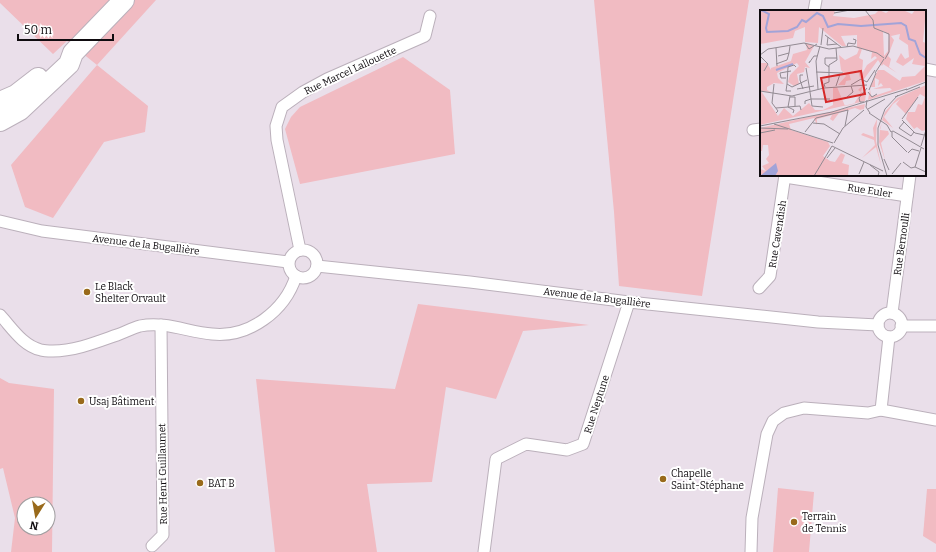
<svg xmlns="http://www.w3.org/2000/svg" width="936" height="552" font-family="Bitter,serif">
<rect width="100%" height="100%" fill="#eadfea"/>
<g fill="#f1bbc2" fill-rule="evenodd">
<path d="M0,0h156l-59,65 51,41 -3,26 -41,10 -51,76 -28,-11 -14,-42 86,-100 -30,-24 -14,13 -53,-51z"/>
<path d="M594,0h155l-47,296 -83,-10 -5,-74z"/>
<path d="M403,57l47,33 5,64 -155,30 -15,-55 6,-12 9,-10z"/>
<path d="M418,304l171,21 -66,6 -27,68 -50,-12 -14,95 -65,2 10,68h-102l-19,-173 139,10z"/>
<path d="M0,378l9,5 45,6 -2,163h-41l4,-34 -12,-50 -3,1zM24,504h24v24h-24z"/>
<path d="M778,488l36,4 -5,60h-36z"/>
<path d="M927,489h9v55l-13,-8z"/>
</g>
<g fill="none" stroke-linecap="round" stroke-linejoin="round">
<defs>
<g id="street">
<path d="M814,11l2,-11"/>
<path d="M925,69l11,2"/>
<path d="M753,130l8,-1"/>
<path d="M785,177l122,19"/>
<path d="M0,221l42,10 246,31"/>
<circle cx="303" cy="264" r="14"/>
<path d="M300,250l-23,-110 -1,-14 6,-19 21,-15 24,-13 98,-43 5,-20"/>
<path d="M317,266l153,16 159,20 189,20 60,3"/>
<path d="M759,288l11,-12 15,-101"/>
<path d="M892,313l18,-138"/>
<circle cx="890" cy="325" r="12"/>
<path d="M0,315c12,13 23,31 41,35 3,1 8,1 12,1 22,0 44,-9 64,-16 8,-3 16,-7 23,-9 25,-5 48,6 72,8 37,4 73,-23 84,-58"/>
<path d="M901,326h35"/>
<path d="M881,410l55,10"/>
<path d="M152,546l11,-11 -2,-210"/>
<path d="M484,552l12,-93 30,-15 41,6 16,-6 46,-142"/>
<path d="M751,552l1,-34 15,-84 6,-13 11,-8 20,-5 64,5 13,-3 8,-73"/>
</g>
<g id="highway">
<path d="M0,102l16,-7 22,-17"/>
<path d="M0,121l20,-11 49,-46 4,-11 51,-53"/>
</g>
</defs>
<use href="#street" stroke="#bbb0bb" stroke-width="13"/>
<use href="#highway" stroke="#bbb0bb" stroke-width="22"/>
<use href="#street" stroke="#fff" stroke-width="11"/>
<use href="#highway" stroke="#fff" stroke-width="20"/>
</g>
<g fill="#996a1b" stroke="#fff" stroke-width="1.5">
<circle cx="87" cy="292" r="4"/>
<circle cx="81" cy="401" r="4"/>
<circle cx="663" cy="479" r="4"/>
<circle cx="200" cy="483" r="4"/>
<circle cx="794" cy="522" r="4"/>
</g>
<g text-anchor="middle" stroke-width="4" stroke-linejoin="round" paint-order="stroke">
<g font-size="10" fill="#0f0b0f" stroke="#fff">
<text transform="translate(350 70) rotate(-25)" y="4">Rue Marcel Lallouette</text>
<text transform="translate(870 190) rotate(9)" y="4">Rue Euler</text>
<text transform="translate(777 234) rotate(-81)" y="4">Rue Cavendish</text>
<text transform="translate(146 244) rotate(7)" y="4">Avenue de la Bugallière</text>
<text transform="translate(901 244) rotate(-82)" y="4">Rue Bernoulli</text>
<text transform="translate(597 297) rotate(7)" y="4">Avenue de la Bugallière</text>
<text transform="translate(596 404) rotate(-72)" y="4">Rue Neptune</text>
<text transform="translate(162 474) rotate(-91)" y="4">Rue Henri Guillaumet</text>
</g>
<g font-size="10" fill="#0f0b0f" stroke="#fff" text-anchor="start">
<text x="95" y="290">Le Black<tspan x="95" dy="12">Shelter Orvault</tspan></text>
<text x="89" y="405">Usaj Bâtiment</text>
<text x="671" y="477">Chapelle<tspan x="671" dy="12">Saint-Stéphane</tspan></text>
<text x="208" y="487">BAT B</text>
<text x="802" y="520">Terrain<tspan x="802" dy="12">de Tennis</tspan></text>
</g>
</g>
<g transform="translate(760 10)">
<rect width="166" height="166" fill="#eadfea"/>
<path d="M0,0h73l2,2 -2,4 21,2 21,-4 4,-4 7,3 4,-3h13l9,4 3,-4h11l-3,32 3,1v38l-58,19 2,-11 1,8 21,-7 -2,-2 -17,1 10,-3 -2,-3 -3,3 1,-6 -4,-2v9h-5l8,-17h6l16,11 2,-4 13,-1 10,-10 -13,-2 2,-6 -11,8 -7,-4 5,-9 4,6 4,-2 -1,-12 -9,-6 1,-5 -9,2 3,4 -6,16 3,3 -2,8 8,6 -14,-9 -1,2 -4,-6 -14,19 -4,-1 -2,-8 -9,3 2,7 -5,1 -1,4h-7l8,-9 -5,-6 -2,-15 6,5 12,-6 2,-5 -2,-1v-13l-16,1 5,10h-4l-23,-19 -1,16 -13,-1v-15l-10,4 -2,7 -33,6zM123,21l6,4 -1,16 -4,5zM102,39l10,3 -1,7 4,-3 2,2 -10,7 -5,9 1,-14 -4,-2zM46,33l8,3 -9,16 5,6 -5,-1 -1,5 -7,2 2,10 -5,2 -6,-4 2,-7 9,-9 -2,-3 -20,10 1,5 6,6 -10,-1 -7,4v3l4,2 -10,-1 17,25 6,-8 9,8 16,-13 6,7h8l10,-5v-18h4l8,19 9,-2 7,-12 -3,-2 5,-5 -2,7 5,2 -1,7 -105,24v-62h7l4,7v-2l20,-7 2,-7 14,-4zM166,75v45l-4,1 -5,-4 -3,2 -8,-10 2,-7h7l3,-8 4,1 3,-8 -5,-3 -14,20 -10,-10 4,-5 -7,5 -9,13 9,11 -11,-8 3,-8 12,-14zM105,94l-1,5 -4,1 3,1 -8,-3 -16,5 -6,8 -3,-2 2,-4 -15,4v6l-3,-7 -25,6 2,6 37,12 2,4 -7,10 7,5 5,1 6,-9 4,2 -3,8 7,2 -1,11h-88v-7l6,2 -4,-5 7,-3 -3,-4 3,-4 -1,-10h-5l-1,6h-2v-23zM117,109l-1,22 5,24 -5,-18 -14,11 13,-13 -1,-5 -13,-5 2,-2 11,4 -1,-9zM122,113l-2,7 8,1 1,3 -8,9 4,17 -6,-18 1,-14z" fill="#f1bbc2" fill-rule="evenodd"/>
<path d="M16,153l2,8 -3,5h-15z" fill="#a1a3d8"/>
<path fill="none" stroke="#a1a3d8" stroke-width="2" d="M1,0l8,4 -3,14 1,4 21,-1 9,-4 5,-7 4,2 11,-9 6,3 5,11 10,-3 23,2 40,-3 5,3 3,13 6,2 5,13 6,4M16,60l17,-6"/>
<path fill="none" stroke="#928a92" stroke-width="1" d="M105,0l8,10 1,8 15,6v18l-4,7M74,3l16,-3M65,25l16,12M68,27l-1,8 10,-1M45,33l4,6 8,-5M61,35l2,-17M87,37l1,-4 7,1 1,-4 -3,-1M16,38l1,18M0,45l8,-6 36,-6 25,6 24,-3 24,7 7,5M0,46l8,8 -4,7M18,46l11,-3 1,-7M50,51l-1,2 5,-7h3M16,54l11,-4 2,-7M69,57l-4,-3v-6h12M46,58l4,23M56,62l27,1M115,63l9,-14M26,68h-5l-1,-5 11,-2M14,74l-2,19 6,8 -2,2M27,74l-1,7h5M91,75l10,-6 6,3 8,-12M76,76l4,-12M32,77l-5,-3 1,-17 6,-2 2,2M32,77l15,-7M65,77l-1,-3 5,-2v-17l8,-5 -1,-12M37,79l17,-3M43,79l-3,-9v-5h3M58,79l-2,-28 4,-15M109,80l7,-17M146,80l20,-8M0,81l32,5 32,-8 43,-3M50,82l2,14 11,1M108,82l4,5 5,-3M30,86l-2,11 6,3 -1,3M30,87h5v9M87,87l6,-5 -2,-6M135,87l25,-10M107,90l-1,7 4,6M104,92h-4l-1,-4 8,-10M45,94v-3l6,-2h19M16,98l24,-2 1,4M108,99l17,-10M109,103l18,12 4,7 2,-1M56,108l32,-8 -3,16M142,109l16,-22M142,110l13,13 9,2M144,112l-5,6 12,8 3,-4M53,113l11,1 16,10M14,114l59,19M0,116l72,-14 75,-23M0,118l28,1M133,121l31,18M45,122l11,-14M132,122v5l15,15M0,123l15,-3M74,133l9,-15 21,-18M72,136l51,25M161,136l5,-16M148,143l4,-4 7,2M67,148l8,-10M124,149l5,11M143,152l8,6 4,-1 6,-19M110,155l9,7 -1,4M155,157l11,5M99,164l5,-12M132,164l9,-11M54,166l18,-30M127,166l-9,-31v-17l7,-19 13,-14"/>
<path fill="#d62828" fill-opacity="0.15" stroke="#d62828" stroke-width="2" d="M101,61l4,23 -39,8 -5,-24z"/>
<rect width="166" height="166" fill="none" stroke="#0f0b0f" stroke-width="2"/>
</g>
<g transform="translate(36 516) rotate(191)"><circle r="19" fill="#ffffff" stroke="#9f9d9f"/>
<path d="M0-3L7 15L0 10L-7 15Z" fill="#996a1b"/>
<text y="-6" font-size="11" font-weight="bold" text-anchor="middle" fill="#0f0b0f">N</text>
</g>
<path d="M18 34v6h95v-6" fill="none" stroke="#0f0b0f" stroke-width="2"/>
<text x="24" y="34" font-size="12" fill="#0f0b0f" stroke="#ffffff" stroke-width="3" paint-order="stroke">50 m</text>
</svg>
